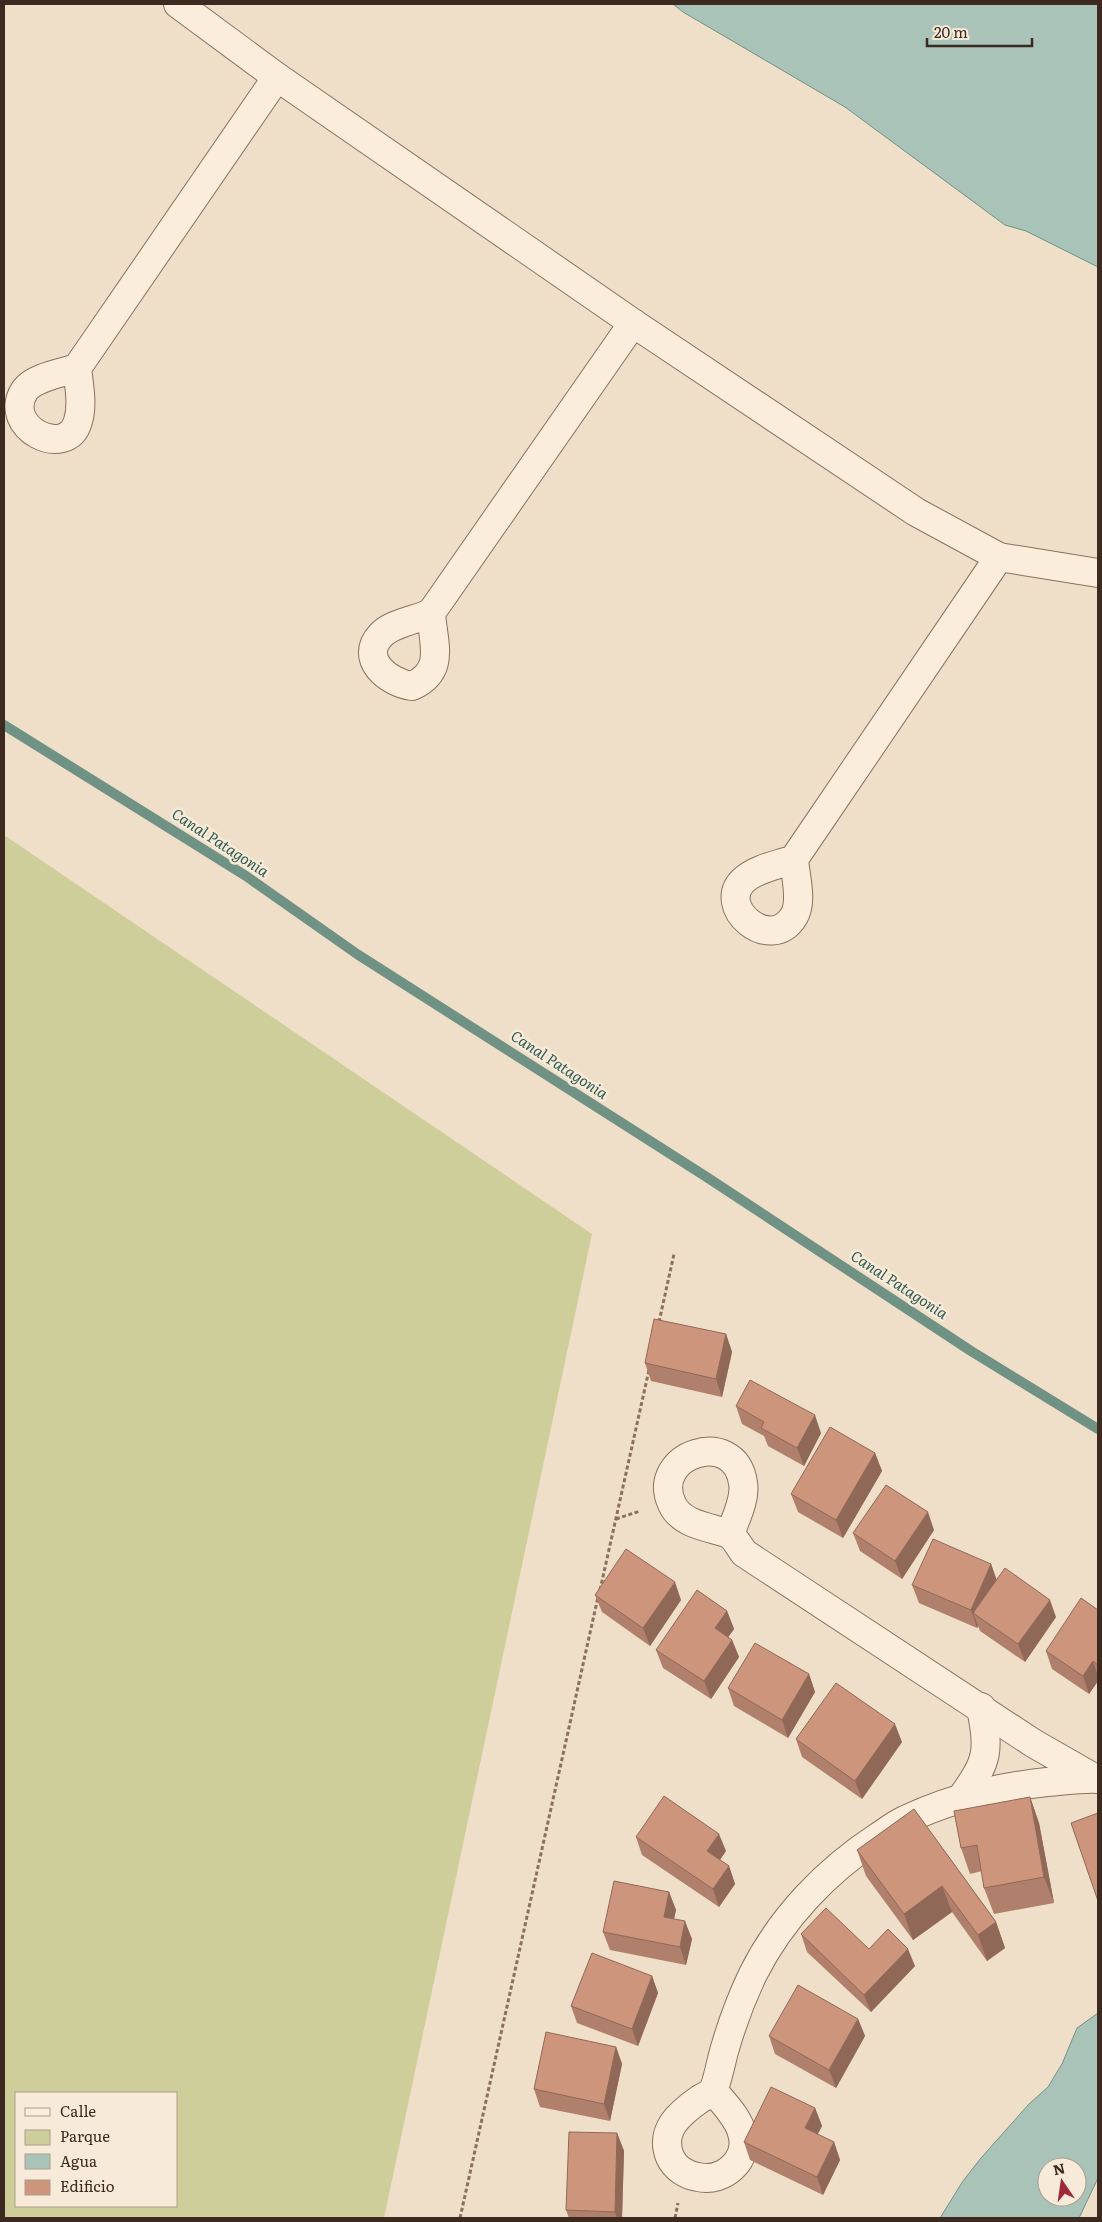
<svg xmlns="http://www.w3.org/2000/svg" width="1102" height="2222" font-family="Literata,serif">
<rect width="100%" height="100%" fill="#efdfc8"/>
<path fill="#cece9b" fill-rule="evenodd" d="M4,835l588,399 -208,984h-380zM16,2093h160v113h-160z"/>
<g fill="#a9c3b8" stroke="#6f9285" fill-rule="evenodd">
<path d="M673,4h425v263l-72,-36 -21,-6 -160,-118 -162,-95z"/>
<path d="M1098,2013v165l-19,40h-139l23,-37 18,-23 48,-54 19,-17 14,-23 15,-36zM1047,2167h30v30h-30z"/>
</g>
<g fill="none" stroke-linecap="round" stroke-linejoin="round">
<path stroke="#6f9285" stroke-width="10" d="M4,725l242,151 111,78 348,222 266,175 127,78"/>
<defs>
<g id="minor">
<path d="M178,4l99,73 356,246 283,189 83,45 99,16"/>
<path d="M77,368c2,17 6,37 1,53 -11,40 -78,6 -53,-31 10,-13 37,-17 52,-22l200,-291"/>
<path d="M431,613c2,30 15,58 -19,73 -23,-3 -54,-27 -31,-51 11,-12 35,-15 50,-22l202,-290"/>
<path d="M794,859c1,16 9,42 0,57 -23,39 -81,-10 -49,-37 13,-11 33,-14 49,-20l205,-302"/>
<path d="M730,1534c5,-14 16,-35 13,-51 -8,-57 -94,-28 -71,21 8,18 30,22 48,27 3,1 8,2 10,4 6,4 10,13 14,18l289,190 61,35"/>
<path d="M962,1797c27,-38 27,-45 19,-90"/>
<path d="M713,2090c10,13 25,27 29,43 8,26 -18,50 -44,44 -12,-2 -23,-9 -28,-20 -11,-27 10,-44 30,-58 4,-2 10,-5 13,-9 4,-6 9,-33 12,-42 8,-28 16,-49 28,-74 28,-56 73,-103 125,-137 9,-6 18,-13 27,-17 44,-21 93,-33 142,-38 16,-1 34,-4 51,-3"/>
</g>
</defs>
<use href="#minor" stroke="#8c705c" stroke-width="30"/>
<g stroke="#8c705c" stroke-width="3" stroke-dasharray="4 2.5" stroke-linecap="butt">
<path d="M659,1322l15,-68"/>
<path d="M616,1519l24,-8"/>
<path d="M600,1590l49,-220"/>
<path d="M460,2218l138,-621"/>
<path d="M675,2218l3,-15"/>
</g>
<use href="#minor" stroke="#faeddc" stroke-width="28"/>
</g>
<g fill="#b1806c">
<path d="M726,1334l6,18 -10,45 -71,-16 -6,-18z"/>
<path d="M736,1406l85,27 -17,33 -36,-20 -4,-10 -22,-12z"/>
<path d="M875,1453l7,18 -39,67 -45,-26 -7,-18z"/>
<path d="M934,1530l-32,49 -42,-28 -7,-18z"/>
<path d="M991,1564l6,16 59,37 -31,45 -45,-31 -2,-5 -1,2 -58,-25 -7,-18z"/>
<path d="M595,1595l86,5 -31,46 -48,-34z"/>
<path d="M1098,1610v71l-9,13 -37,-25 -6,-18z"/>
<path d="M727,1611l7,18 -6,8 4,3 7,17 -28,42 -48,-31 -7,-18z"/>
<path d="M809,1674l6,18 -27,46 -54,-32 -6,-18z"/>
<path d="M796,1739l106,3 -40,57 -60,-42z"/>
<path d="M1030,1797l9,26 15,80 -60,11 -10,-26 -2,-17 -12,3 -9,-26z"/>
<path d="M914,1809l82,113 9,26 -18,13 -35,-49 -39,28 -47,-64 -9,-26z"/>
<path d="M636,1837l90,14 -6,9 9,6 6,18 -16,23 -77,-52z"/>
<path d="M669,1892l7,18 -2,9 18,20 -6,26 -76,-15 -7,-18z"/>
<path d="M801,1934l114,32 -44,46 -64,-60z"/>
<path d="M652,1976l6,17 -20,53 -61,-23 -6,-17z"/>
<path d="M858,2019l7,17 -29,52 -61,-34 -6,-18z"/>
<path d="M616,2047l6,17 -12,57 -70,-14 -6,-18z"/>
<path d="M815,2108l7,18 -5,8 17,8 6,18 -17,35 -73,-35 -6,-18z"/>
<path d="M617,2133l7,18 -2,67h-53l-3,-8z"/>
</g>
<g fill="#906858">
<path d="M726,1334l6,18 -10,45 -6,-18z"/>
<path d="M815,1415l6,18 -17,33 -7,-18z"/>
<path d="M875,1453l7,18 -39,67 -7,-18z"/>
<path d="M928,1512l6,18 -32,49 -7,-18z"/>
<path d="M991,1564l6,18 -24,31 5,13 -1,2 -6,-18z"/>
<path d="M675,1582l6,18 -31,46 -7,-18z"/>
<path d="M1050,1600l6,17 -31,45 -7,-18z"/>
<path d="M727,1611l7,18 -12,17 -7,-18z"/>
<path d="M732,1640l7,17 -28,42 -7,-18z"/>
<path d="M1093,1661l5,15v5l-9,13 -6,-18z"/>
<path d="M809,1674l6,18 -27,46 -6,-18z"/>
<path d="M895,1724l7,18 -40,57 -7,-18z"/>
<path d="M1030,1797l9,26 15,80 -10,-26z"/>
<path d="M719,1834l7,17 -13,18 -6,-18z"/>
<path d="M729,1866l6,18 -16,23 -6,-18z"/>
<path d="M942,1886l10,26 -39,28 -9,-26z"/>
<path d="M669,1892l7,18 -6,25 -6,-18z"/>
<path d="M685,1921l7,18 -6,26 -6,-18z"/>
<path d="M996,1922l9,26 -18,13 -9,-26z"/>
<path d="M908,1949l7,17 -44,46 -7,-17z"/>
<path d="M652,1976l6,17 -20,53 -6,-17z"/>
<path d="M858,2019l7,17 -29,52 -7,-18z"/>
<path d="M616,2047l6,17 -12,57 -6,-17z"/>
<path d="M815,2108l7,18 -10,20 -7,-18z"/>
<path d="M617,2133l7,18 -2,67h-5l-2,-6z"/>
<path d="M834,2142l6,18 -17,35 -6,-18z"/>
</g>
<g fill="#ce957d" stroke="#906858">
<path d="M654,1319l72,15 -10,45 -71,-16z"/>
<path d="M750,1380l65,35 -18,33 -36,-20 3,-6 -28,-16z"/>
<path d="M830,1427l45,26 -39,67 -45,-26z"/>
<path d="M886,1485l42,27 -33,49 -42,-28z"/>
<path d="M933,1539l58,25 -20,46 -59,-25z"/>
<path d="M626,1549l49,33 -32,46 -48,-33z"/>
<path d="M1005,1568l45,32 -32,44 -45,-31z"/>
<path d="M697,1590l30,21 -12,17 17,12 -28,41 -48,-31z"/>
<path d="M1081,1598l17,12v55l-5,-4 -10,15 -37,-25z"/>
<path d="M755,1643l54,31 -27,46 -54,-32z"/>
<path d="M836,1683l59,41 -40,57 -59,-42z"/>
<path d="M664,1796l55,38 -12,17 22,15 -16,23 -77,-52z"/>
<path d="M1030,1797l14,80 -60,11 -7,-43 -16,3 -7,-37z"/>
<path d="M914,1809l82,113 -18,13 -36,-49 -38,28 -47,-64z"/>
<path d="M1098,1813v88l-27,-78z"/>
<path d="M614,1881l55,11 -5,25 21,4 -5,26 -77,-15z"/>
<path d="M826,1908l43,41 19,-20 20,20 -44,46 -63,-61z"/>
<path d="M592,1953l60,23 -20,53 -61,-23z"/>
<path d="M798,1985l60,34 -29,51 -60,-34z"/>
<path d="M546,2032l70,15 -12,57 -70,-15z"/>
<path d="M771,2087l44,21 -10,20 29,14 -17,35 -73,-35z"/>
<path d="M569,2132l48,1 -2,79 -49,-2z"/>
</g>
<g text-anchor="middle" stroke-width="5" stroke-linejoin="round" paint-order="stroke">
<g font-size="15" font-style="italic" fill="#2f5c53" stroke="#f7ead8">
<text transform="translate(220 843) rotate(33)" y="5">Canal Patagonia</text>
<text transform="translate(559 1065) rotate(33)" y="5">Canal Patagonia</text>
<text transform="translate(899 1285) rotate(33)" y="5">Canal Patagonia</text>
</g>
</g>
<rect width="1102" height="2222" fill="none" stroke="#3c2a20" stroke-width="10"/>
<rect x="15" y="2092" width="162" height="115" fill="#f7ead8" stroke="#ac9d8e"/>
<rect x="25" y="2108" width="25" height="8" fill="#faeddc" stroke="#ac9d8e"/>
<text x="60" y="2117" font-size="15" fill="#3c2a20">Calle</text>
<rect x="25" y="2130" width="25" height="15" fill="#cece9b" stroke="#ac9d8e"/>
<text x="60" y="2142" font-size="15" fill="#3c2a20">Parque</text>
<rect x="25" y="2154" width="25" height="15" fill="#a9c3b8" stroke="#ac9d8e"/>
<text x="60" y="2167" font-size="15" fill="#3c2a20">Agua</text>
<rect x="25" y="2180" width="25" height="15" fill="#ce957d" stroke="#ac9d8e"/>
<text x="60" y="2192" font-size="15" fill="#3c2a20">Edificio</text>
<g transform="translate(1062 2182) rotate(347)"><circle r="24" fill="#f7ead8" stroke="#ac9d8e"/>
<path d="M0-4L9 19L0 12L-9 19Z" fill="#9c2b3a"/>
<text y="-8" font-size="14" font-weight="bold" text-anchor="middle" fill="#3c2a20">N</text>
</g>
<path d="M927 38v8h105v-8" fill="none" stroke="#3c2a20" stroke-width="2.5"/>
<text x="934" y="38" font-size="15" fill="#3c2a20" stroke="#f7ead8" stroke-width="4" paint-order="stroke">20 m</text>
</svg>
